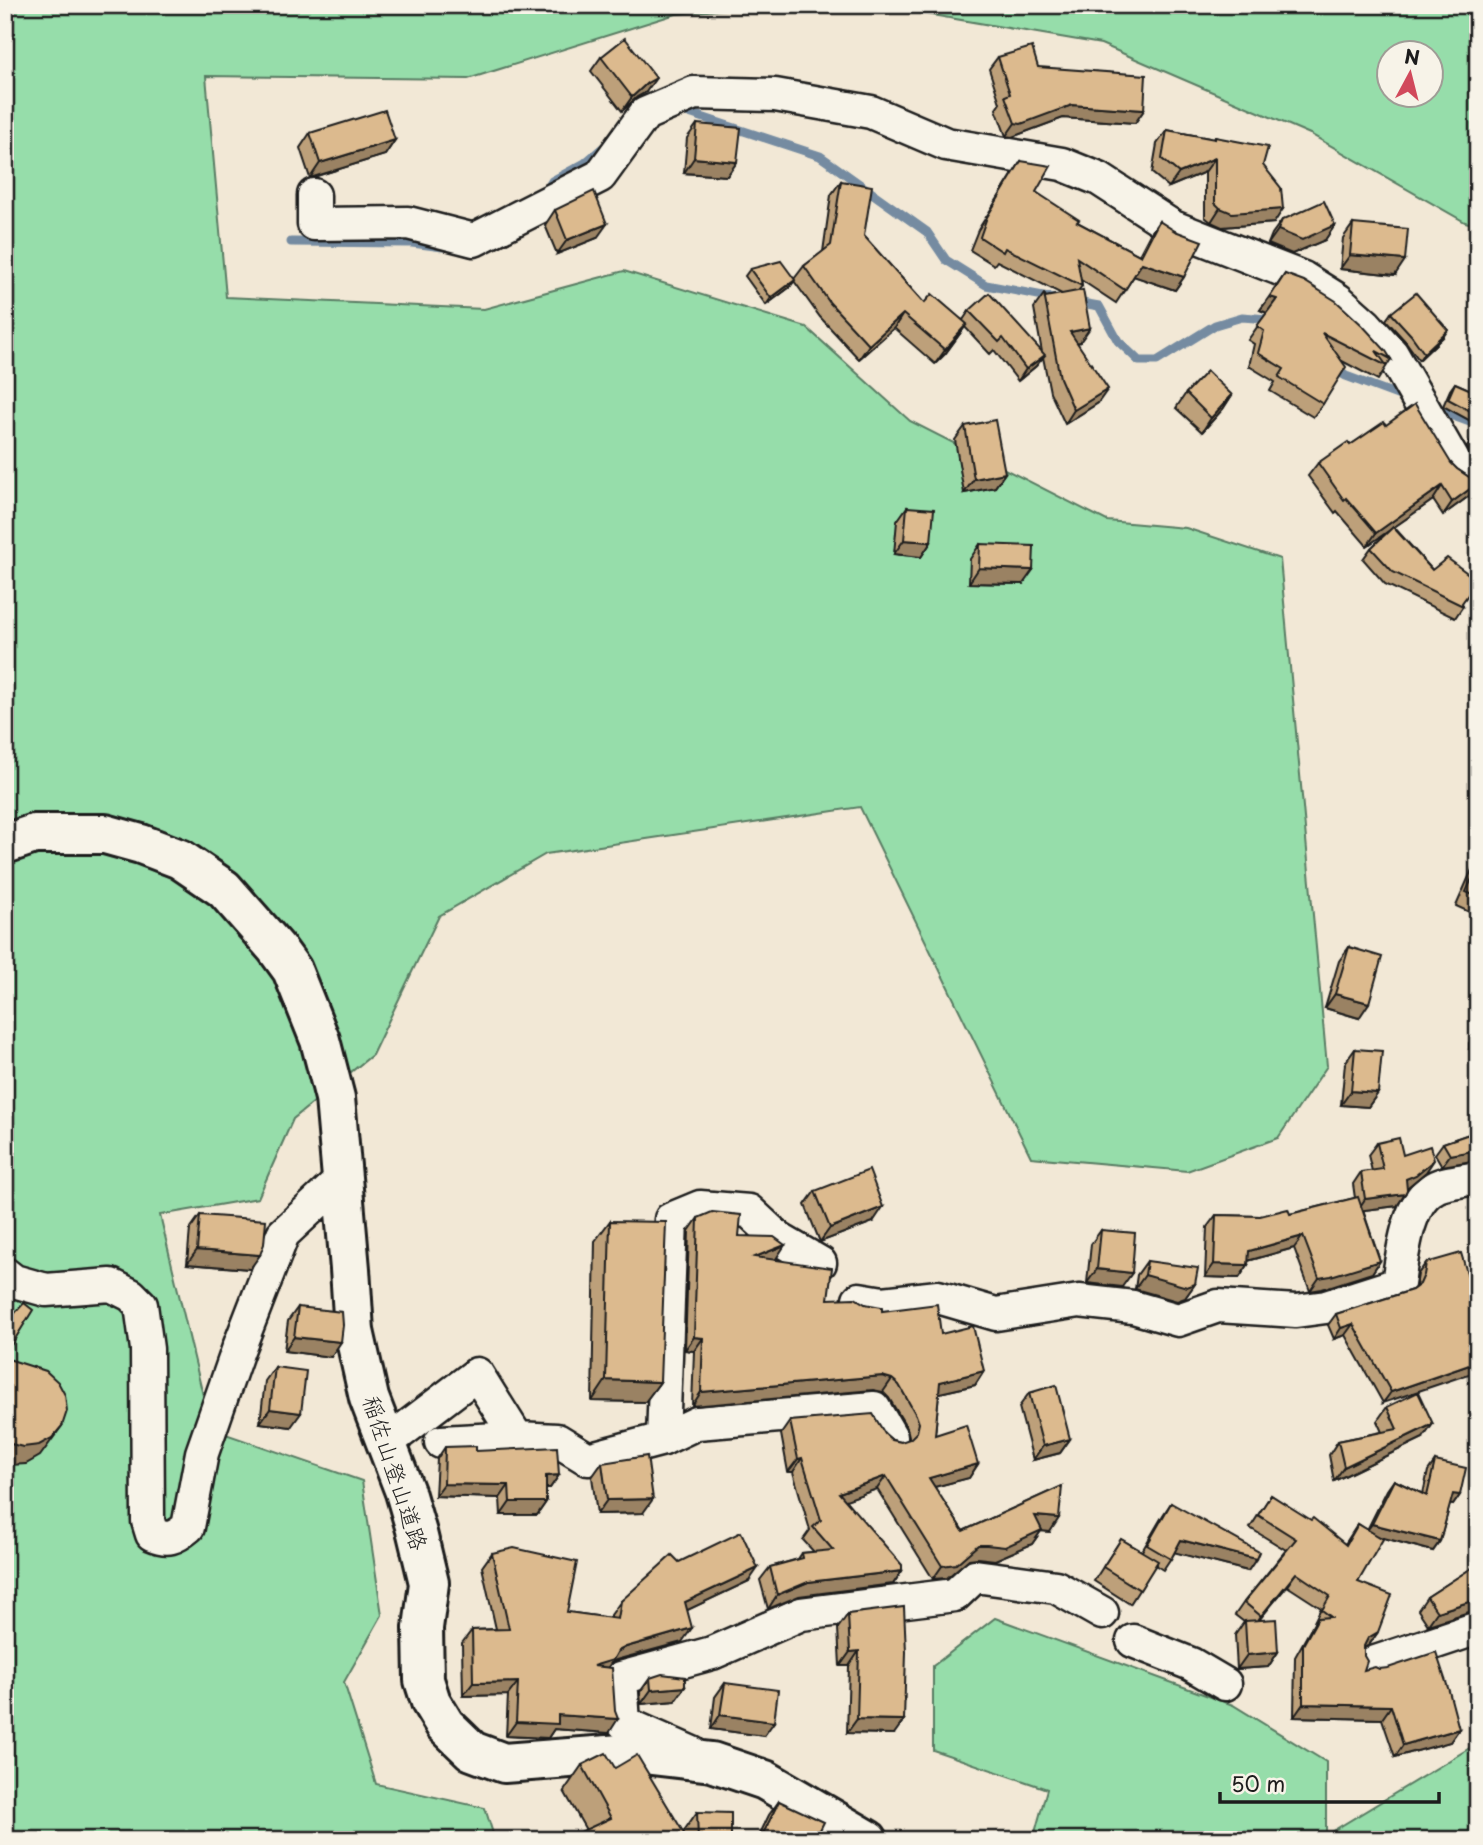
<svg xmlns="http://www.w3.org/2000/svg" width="1483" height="1845" font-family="'Playpen Sans','Klee One',sans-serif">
<rect width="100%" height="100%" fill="#f2e8d6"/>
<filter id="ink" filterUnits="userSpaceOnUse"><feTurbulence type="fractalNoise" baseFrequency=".0143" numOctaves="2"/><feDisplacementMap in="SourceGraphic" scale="14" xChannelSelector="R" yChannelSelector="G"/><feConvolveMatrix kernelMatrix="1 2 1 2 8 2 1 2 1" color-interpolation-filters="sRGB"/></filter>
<g filter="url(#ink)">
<g fill="#96ddaa" stroke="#597c63" stroke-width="2" fill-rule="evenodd">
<path d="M5,5h763l-92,9 -208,65 -262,-3 20,221 258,12 140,-38 182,56 104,94 197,100 79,7 94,31 47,507 -49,72 -91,33 -156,-14 -171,-350 -314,47 -107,62 -67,139 -79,64 -35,79 -98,17 51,214 151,52 20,134 -38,67 32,102 109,24 10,32h-490z"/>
<path d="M874,5h604v220l-13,-3 -155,-88 -209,-90zM1388,52h42v42h-42z"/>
<path d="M995,1618l238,87 93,57v73l152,-92v97h-445l14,-51 -114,-39v-84z"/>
</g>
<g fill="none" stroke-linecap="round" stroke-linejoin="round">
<g stroke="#748ba1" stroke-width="9">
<path d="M680,110l140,46 107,76 19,28 40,25 73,14"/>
<path d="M544,194l8,-13 33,-18 21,-18"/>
<path d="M291,242l121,1 31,4"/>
<path d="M1076,302l23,4 19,35 21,20h18l58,-36 27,-8 26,2 5,3"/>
<path d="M1334,369l12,7 62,23"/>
<path d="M1434,409l44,16"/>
</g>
<defs>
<g id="minor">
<path d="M314,195v29l94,-1 66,17 126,-64 45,-62 49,-21 81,2 96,17 75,32 116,20 37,15 74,48 130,51 35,22 28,25 26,29 65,113 21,13"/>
<path d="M5,1274l9,7 32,9 65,-5 20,10 10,10 6,44 1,172 4,13c16,7 23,4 36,-7l14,-74 36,-103 45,-116 58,-54"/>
<path d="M859,1299l24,4 55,-6 58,17 83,-13 54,6 45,13 40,-14 78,5 30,-4 72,-23c4,-27 9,-82 36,-96 10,-6 32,-8 44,-10"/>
<path d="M663,1439l8,-220 29,-12 49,4 30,28 41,24"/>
<path d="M441,1442l76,-4"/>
<path d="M385,1444l92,-70 40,64 40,2 31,19 75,-20 34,-16 177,-15 17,29"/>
<path d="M1133,1641l58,23 34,20"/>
<path d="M1373,1663l105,-35"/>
<path d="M692,1753l-68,-30 -3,-45 91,-25 89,-39 154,-19 20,-19 81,11 46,26"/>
</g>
<path id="tertiary" d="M5,844l29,-10h71l36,10 39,15 44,30 52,59 16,22 28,70 15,58 15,171 4,62 15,67 36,94 12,41 12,50 -6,45 1,52 7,22 14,23 27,26 32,12 130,-10 78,9 53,18 103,60"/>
</defs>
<use href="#minor" stroke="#1c1c1c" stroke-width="37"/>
<use href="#tertiary" stroke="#1c1c1c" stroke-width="44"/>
<use href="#minor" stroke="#f7f3e8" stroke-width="32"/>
<use href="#tertiary" stroke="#f7f3e8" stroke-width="38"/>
</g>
<g fill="#bda07a" stroke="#1c1c1c" stroke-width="2">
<path d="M601,57l45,35 -9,5 -15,14 -31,-40z"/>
<path d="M998,57l40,10 106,43 -9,13 -72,-5 -51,19 -6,-1 -10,-27 4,-6 -11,-34z"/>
<path d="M697,124l40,38 -10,14 -43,-3 3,-35z"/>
<path d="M1167,130l47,9 1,-2 48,28 11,58 -52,4 -11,-5 -6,-5v-45l-36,15 -17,-14 5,-29z"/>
<path d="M310,133l85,7 -10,15 -75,23 -10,-30z"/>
<path d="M1021,161l15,31 41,30 62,33 11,-21 9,-13 25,56 -9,13 -41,-14 -18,27 -35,-23 1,6 -4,5 2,51 -3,1 21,60 -33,21 -15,-32 -7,-35 -7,9 -18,15 -24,-31 -4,4 -25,-27 -20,27 -10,10 -41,-36 -35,31 -39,-42 -26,-36 -4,6 -24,18 -21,-29 5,-7 44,10 10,-13 19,-14 8,-57 10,-14 23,55 60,67 39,17 6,-9 73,41 -8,-44 10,-14 2,3 16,-3 -65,-33 -3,4 -24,-15 8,-20z"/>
<path d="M555,210l42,28 -40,16 -12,-29z"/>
<path d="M1282,220l53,5 -10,15 -33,14 -24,-10 4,-10z"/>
<path d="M1353,224l42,51 -55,-6 3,-31z"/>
<path d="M1285,274l106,85 -13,21 -36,-19 -19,43 -10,13 -43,-26 5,-9 -26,-16 5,-22 -6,-4 19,-27 -7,-3z"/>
<path d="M1391,313l52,24 -24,23 -13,-18 -20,-22z"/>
<path d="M1455,383l23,10v32l-35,-19 7,-16z"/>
<path d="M1186,393l46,2 -9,14 -21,23 -26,-24z"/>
<path d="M1386,425l65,38 6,6 21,14 -9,13 -26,19 -10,-15 -39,27 68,76 1,3 -8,12 -70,-34 -22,-25 8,-11 20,-19 -24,17 -30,-35 -2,2 -27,-37 10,-13z"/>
<path d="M965,426l40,47 -10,14 -31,6 -9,-53z"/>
<path d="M1478,436v22l-7,-4 -4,-7 5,-7z"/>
<path d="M907,507l24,35 -10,15 -27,-3 3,-33z"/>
<path d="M980,544l43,40 -54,-1 1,-24z"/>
<path d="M1478,856v60l-22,-10z"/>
<path d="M1349,947l10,71 -34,-10 14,-47z"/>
<path d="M1478,1031v21l-9,-3v-6z"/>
<path d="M1355,1049l23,44 -10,14 -27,-2 4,-42z"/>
<path d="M1478,1131v29l-36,6 -7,-12 8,-11z"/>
<path d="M1377,1143l26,12 23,17 -19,16 -10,18 -34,4 17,51 -8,12 -50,16 -12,2 -16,-43 -46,13v4l-9,13 -34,-1 2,-50 9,-12 44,1 30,-2 65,-16 -2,-14 8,-12 11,-1 -4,-16z"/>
<path d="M815,1191l58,31 -53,20 -15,-37z"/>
<path d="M1478,1194v14h-3l1,-11z"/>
<path d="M200,1215l50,54 -63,-5 3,-35z"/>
<path d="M698,1218l41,18 37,23 -3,1 55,39 37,5 76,30 43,37 -9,14 -36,8 -4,42 43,29 -9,14 -35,9 29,44 99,-45 -12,46 -9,-1 -9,13 -37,16 -18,-2 -8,1 -22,19 -14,1 -56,-90 -32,11 57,71 -9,13 -94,12 -31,13 -8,-29 10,-13 28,-8 4,-6 12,-1 -11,-12 7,-10 -17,-58h-5l-7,-38 9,-13 95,13 7,6 9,2 8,-2v-4l-2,-8 -18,-30 -6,-6 -10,-2 -181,16 2,-55 -9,-1 4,-119z"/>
<path d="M610,1221l50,161 -15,20 -53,-1 3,-160z"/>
<path d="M1101,1230l21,57 -35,-4 4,-39z"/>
<path d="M1147,1261l48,23 -10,14 -8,3 -42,-12 2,-14z"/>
<path d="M1426,1263l48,33 -91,107 -38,-68 -11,4 -6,-14 8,-11 76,-24 4,-3 2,-13z"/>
<path d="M298,1307l33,50 -47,-6 4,-30z"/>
<path d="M275,1367l16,60 -31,-4 5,-42z"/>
<path d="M1029,1393l41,46 -10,14 -27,7 -14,-53z"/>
<path d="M1387,1407l36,31 -89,43 -5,-26 9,-14 44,-9 -5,-11z"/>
<path d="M445,1447l31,4 83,24 -9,13h-4v14l-9,13h-36l-1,-17 -65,-2 2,-37z"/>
<path d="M1435,1461l25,34 -7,10 -3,-1 -10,37 -7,10 -53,-14 -22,45 20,50 -9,13 -5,3v22l95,59 -9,13 -55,15 -13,-38 -88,-2 1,-60 19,-34v-1l7,-14 -34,-22 -28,34 19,32 -10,15 -31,2 -2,-34 9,-13 -9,-7 9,-13 42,-52 -36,-22 21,-33 74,49 13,-20 9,6 20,-40 7,-10 29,14 5,-23z"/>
<path d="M602,1463l41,50 -46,1 -5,-37z"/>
<path d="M1171,1503l77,68 -73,-19 -12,18 -8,-5 -25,39 -36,-23 27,-42 21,12 21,-36z"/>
<path d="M492,1553l75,59 44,6v-3l10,-14 58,-39 70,19 -62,29 -5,32 -66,18 -5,3 -3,5 1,65 -55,-4 -6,9 -42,-2 2,-41 -45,1 -1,-53 10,-13 24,-1 -14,-62z"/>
<path d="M1478,1564v46l-6,1 -44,14 -10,-15 9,-13z"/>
<path d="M848,1614l46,120 -47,-1 2,-67h-9l-2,-38z"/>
<path d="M650,1678l25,23 -34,3 -1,-12z"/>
<path d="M725,1683l39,53 -53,-7 4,-32z"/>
<path d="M582,1765l33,3 68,64 14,-20 34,28h-168l23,-10 -22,-39z"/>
<path d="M779,1801l36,39h-58l12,-25z"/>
</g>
<g fill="#9a8263" stroke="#1c1c1c" stroke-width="2">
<path d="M656,78l-10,14 -9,5 -15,14 10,-14 15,-14z"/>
<path d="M1072,105l72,5 -9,13 -72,-5 -51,19 -6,-1 9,-13z"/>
<path d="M395,140l-10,15 -75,23 10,-15z"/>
<path d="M694,158l43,4 -10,14 -43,-3z"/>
<path d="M1215,158l-10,14 -36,15 10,-14z"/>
<path d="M1220,208l63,1 -9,14 -52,4 -11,-5z"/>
<path d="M607,224l-10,14 -40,16 10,-14z"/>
<path d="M1335,225l-10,15 -33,14 -24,-10 10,-14z"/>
<path d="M1350,255l55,5 -10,15 -55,-6z"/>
<path d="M1142,263l42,14 -9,13 -42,-14z"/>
<path d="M795,280l-5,7 -24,18 5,-7z"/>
<path d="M1270,297l7,2 -10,14 -7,-3z"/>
<path d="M903,314l-9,14 -35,31 10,-14z"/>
<path d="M967,324l-22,30 -10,10 10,-14z"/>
<path d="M1090,328l-10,14 -20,4 10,-14z"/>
<path d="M1448,330l-5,7 -24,23 5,-7z"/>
<path d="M1045,355l-9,11 -18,15 8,-12z"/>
<path d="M1108,389l-10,14 -33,21 9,-14z"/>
<path d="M1232,395l-9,14 -21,23 9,-14z"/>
<path d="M1005,473l-10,14 -31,6 10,-14z"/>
<path d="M1478,483l-9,13 -26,19 9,-13z"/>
<path d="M1442,486l-9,14 -66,46 9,-13z"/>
<path d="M904,540l27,2 -10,15 -27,-3z"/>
<path d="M979,568l54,2 -10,14 -54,-1z"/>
<path d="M1335,994l34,9 -10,15 -34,-10z"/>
<path d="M1478,1036v16l-9,-3z"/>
<path d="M1351,1091l27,2 -10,14 -27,-2z"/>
<path d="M1478,1150v10l-36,6 8,-11z"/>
<path d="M1434,1160l-8,12 -18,15 -11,4 9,-12z"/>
<path d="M1405,1194l-8,12 -40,5 8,-12z"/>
<path d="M883,1207l-10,15 -53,20 10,-14z"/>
<path d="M1303,1236l-9,12 -54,15 9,-12z"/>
<path d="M785,1245l-9,14 -31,11 10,-13z"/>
<path d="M197,1250l63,5 -10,14 -63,-5z"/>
<path d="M1380,1261l-8,12 -50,16 -12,2 9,-13z"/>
<path d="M1214,1264l34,1 -9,13 -34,-1z"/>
<path d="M1097,1269l35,4 -10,14 -35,-4z"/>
<path d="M1145,1275l50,9 -10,14 -8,3 -42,-12z"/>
<path d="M1353,1324l-8,11 -11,4 7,-11z"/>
<path d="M294,1337l47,5 -10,15 -47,-6z"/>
<path d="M694,1337l9,1 -9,13 -9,-1z"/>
<path d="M1478,1362v9l-95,32 8,-11z"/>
<path d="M984,1371l-9,14 -44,10 9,-13z"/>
<path d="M882,1376l10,3 -9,13 -10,-2 -181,16 9,-14z"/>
<path d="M606,1380l54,2 -15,20 -53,-1z"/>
<path d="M270,1409l31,4 -10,14 -31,-4z"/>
<path d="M1433,1424l-10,14 -89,43 10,-14z"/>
<path d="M62,1426l-22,30 -14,8 -16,1 -5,-1v-18l2,-3z"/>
<path d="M1070,1439l-10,14 -27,7 10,-14z"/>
<path d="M802,1458l-9,14h-5l10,-13z"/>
<path d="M978,1464l-9,14 -50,13 10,-13z"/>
<path d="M559,1475l-9,13h-13l9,-12z"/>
<path d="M886,1476l-9,13 -48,17 10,-13z"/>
<path d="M444,1484l65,1 -9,13 -65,-2z"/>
<path d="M1453,1494l7,1 -7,10 -7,-1z"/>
<path d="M653,1499l-10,14 -46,1 10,-14z"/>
<path d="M510,1502h36l-9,13h-36z"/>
<path d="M1035,1516l24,2 -9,14 -9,-1 -9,13 -37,16 -18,-2 -8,1 -22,19 -14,1 9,-13 36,-21z"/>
<path d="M1372,1524l68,17 -7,10 -68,-18z"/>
<path d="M1181,1540l75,19 -8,12 -75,-19z"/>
<path d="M758,1568l-9,13 -74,35 10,-14z"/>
<path d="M902,1571l-9,13 -94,12 -31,13 9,-14 31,-13z"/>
<path d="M1296,1573l-9,13 -35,42 9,-12z"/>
<path d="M1478,1599v11l-6,1 -44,14 9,-13z"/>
<path d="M692,1628l-10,14 -66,18 -5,3 -8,11 -10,-8 33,-19z"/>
<path d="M1378,1632l-9,13 -9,5 8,-12z"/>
<path d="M859,1651l-10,15h-9l10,-14z"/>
<path d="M1278,1652l-10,15 -31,2 10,-14z"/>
<path d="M518,1682l-10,13 -45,1 10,-13z"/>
<path d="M685,1687l-10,14 -34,3 10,-14z"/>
<path d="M1303,1704l88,2 -9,13 -88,-2z"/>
<path d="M558,1715l60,4 -9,14 -55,-4 -6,9 -42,-2 10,-14z"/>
<path d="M720,1715l54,7 -10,14 -53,-7z"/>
<path d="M857,1719l47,1 -10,14 -47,-1z"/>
<path d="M1459,1729l-9,13 -55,15 8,-12z"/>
</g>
<g fill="#dcba8e" stroke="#1c1c1c" stroke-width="2">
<path d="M625,38l31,40 -9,5 -15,14 -31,-40z"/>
<path d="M1032,47l6,20 108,8 -2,35 -72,-5 -51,19 -6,-1 -10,-27 5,-2 -12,-37z"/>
<path d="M385,110l10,30 -75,23 -10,-30z"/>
<path d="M697,124l44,4 -4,34 -43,-4z"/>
<path d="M1167,130l48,9v-2l53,10 -5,18 18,23 2,21 -51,4 -12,-5 -5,-5v-45l-36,15 -17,-14z"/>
<path d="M1021,161l30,5 -15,26 43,28 -2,2 64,34 18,-35 16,10 27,10 -18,36 -42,-14 -17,27 -48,-32 5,28 -77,-38 -2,4 -23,-15 7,-20z"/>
<path d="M841,181l31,5 -8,50 60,67 8,-9 35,30 -13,14 1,1 -10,11 -42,-36 -34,31 -39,-42 -26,-37 27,-21z"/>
<path d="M594,191l13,33 -40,16 -12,-30z"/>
<path d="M1324,201l11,24 -33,15 -24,-10 4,-10z"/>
<path d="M1353,224l55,5 -3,31 -55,-5z"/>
<path d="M781,261l14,19 -24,18 -21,-29z"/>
<path d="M1285,274l19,7 32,20 26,24 24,26 5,8 -15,-8 11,15 -65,-33 24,34 -23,37 -44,-27 5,-8 -26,-16 6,-22 -7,-5 20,-27 -7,-2z"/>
<path d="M1083,290l7,38 -20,4 38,57 -34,21 -14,-32 -16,-84 2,3z"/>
<path d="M989,293l56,62 -19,14 -23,-31 -4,4 -30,-31z"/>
<path d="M1416,293l32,37 -24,23 -13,-18 -20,-22z"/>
<path d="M1207,371l25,24 -21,23 -25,-25z"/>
<path d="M1455,383l23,10v22l-30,-16z"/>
<path d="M1415,404l36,59 6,6 21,14 -26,19 -10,-16 -66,47 -30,-35 -2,2 -26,-37 30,-21 2,3 34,-23 2,3z"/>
<path d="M995,420l10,53 -31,6 -9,-53z"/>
<path d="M1478,436v12l-2,-1 -4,-7z"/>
<path d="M907,507l27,2 -3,33 -27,-2z"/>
<path d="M1393,527l39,43 15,-12 31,23 -16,22 1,3 -70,-34 -22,-24z"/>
<path d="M980,544l54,2 -1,24 -54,-2z"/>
<path d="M1478,865v32l-12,-5z"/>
<path d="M1349,947l33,10 -13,46 -34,-9z"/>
<path d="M1355,1049l27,2 -4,42 -27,-2z"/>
<path d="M1478,1131v19l-28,5 -7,-12z"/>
<path d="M1399,1138l4,17 27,-9 4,14 -18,15 -10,4 1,11 -2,4 -40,5 -4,-27 22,-3 -6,-26z"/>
<path d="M869,1170l14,37 -53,21 -15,-37z"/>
<path d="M1358,1197l22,64 -49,15 -12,2 -16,-42 -54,15 -1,14 -34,-1 2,-49 44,1 28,-7 2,5z"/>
<path d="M712,1212l29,3 -2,21 35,1 11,8 -30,12 77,11 -4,31 27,-1 10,6 17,3v4l55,-7 4,30 32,-8 11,45 -44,11 -5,53 31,-10 12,39 -49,14 34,53 99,-45 -3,32 -24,-2 7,14 -37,17 -18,-2h-9l-22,19 -14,2 -56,-90 -47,17 63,72v6l-94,11 -31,13 -7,-28 33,-9 -1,-5 31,-3 -20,-23 8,-7 -19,-62 -4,1 -8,-38 83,-7 12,20 7,6 9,2 9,-3 7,-7 2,-9 -3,-8 -17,-30 -7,-6 -10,-3 -181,16 2,-54 -9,-1 4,-119z"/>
<path d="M200,1215l66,5 -2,24 -4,11 -63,-5z"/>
<path d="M610,1221l56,1 -6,160 -54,-2z"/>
<path d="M1101,1230l34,3 -3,40 -35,-4z"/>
<path d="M1461,1253l13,43 4,-2v68l-87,30 -38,-68 -12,4 -5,-14 76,-24 8,-6 4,-9 2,-12z"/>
<path d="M1147,1261l51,7 -3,16 -8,3 -42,-12z"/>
<path d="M24,1303l9,7 -28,45v-31z"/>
<path d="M298,1307l44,5 1,13 -2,17 -47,-5z"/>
<path d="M5,1358l41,13 12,11 7,13 2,16 -5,15 -10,12 -13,7 -16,2 -16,-4 -2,-2z"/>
<path d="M275,1367l31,4 -5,42 -31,-4z"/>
<path d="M1056,1385l14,54 -27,7 -14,-53z"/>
<path d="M1418,1392l15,32 -89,43 -6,-26 59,-12 -10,-22z"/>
<path d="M476,1446v5l81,-4 2,28 -13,1v26h-36l-1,-17 -65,-1 1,-37z"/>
<path d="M647,1456l6,43 -46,1 -5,-37z"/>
<path d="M1435,1461l31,7 -6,27 -7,-1 -13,47 -68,-17 22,-44 33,16z"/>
<path d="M1271,1495l40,25 2,-2 33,27 12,-21 25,15 -25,43 34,13 -14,37 -10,6 -4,8v10l3,5 -3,9 11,-3 4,2 9,-1 48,-16 13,39 10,38 -56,16 -12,-39 -88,-2v-59l15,-27 13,-1 -9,-7 8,-14 -34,-23 -35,43 -17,-14 52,-63 -38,-24z"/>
<path d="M1171,1503l88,49 -3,7 -75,-19 -10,19 -24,-14z"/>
<path d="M741,1532l17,36 -73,34 7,26 -66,19 -8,4 -5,9 -20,6 19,2 3,43 3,8 -60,-4v9l-42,-2 2,-40 -45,1 -1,-53 37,-1 -17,-76 22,-5 63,14 -10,50 51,7 3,-18 51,-46 7,7z"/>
<path d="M1121,1539l37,22 -18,29 -37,-23z"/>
<path d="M1478,1564v35l-41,13 -10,-15z"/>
<path d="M904,1607l2,45 -2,68 -47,-1 2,-68 -9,1 -2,-38z"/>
<path d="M1276,1619l2,33 -31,3 -2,-34z"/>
<path d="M662,1674l23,3v10l-34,3 -1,-12z"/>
<path d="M725,1683l53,7 -4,32 -54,-7z"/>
<path d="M606,1753l9,15 22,-13 51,85h-125l48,-22 -29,-53z"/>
<path d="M779,1801l45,21 -9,18h-40l-12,-6z"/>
<path d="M697,1812l34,1v27h-33z"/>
</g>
</g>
<g text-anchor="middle" stroke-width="5" stroke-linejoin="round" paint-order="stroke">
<g font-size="23" fill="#1c1c1c" stroke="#f7f3e8">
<text transform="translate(395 1473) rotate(72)" y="8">稲佐山登山道路</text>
</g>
</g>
<rect width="1483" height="1845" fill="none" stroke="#f7f3e8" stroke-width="28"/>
<rect x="14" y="14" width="1455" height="1817" fill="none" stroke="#1c1c1c" stroke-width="2.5" filter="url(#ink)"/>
<g transform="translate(1410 74) rotate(7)"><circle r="33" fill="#f7f3e8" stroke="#9f9d96" stroke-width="2"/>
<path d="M0-5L12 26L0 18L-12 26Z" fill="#d1495b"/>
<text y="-10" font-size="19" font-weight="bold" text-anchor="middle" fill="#1c1c1c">N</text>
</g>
<path d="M1220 1792v10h219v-10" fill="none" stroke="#1c1c1c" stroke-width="3.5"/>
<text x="1231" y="1792" font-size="21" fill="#1c1c1c" stroke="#f7f3e8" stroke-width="5" paint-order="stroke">50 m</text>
</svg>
